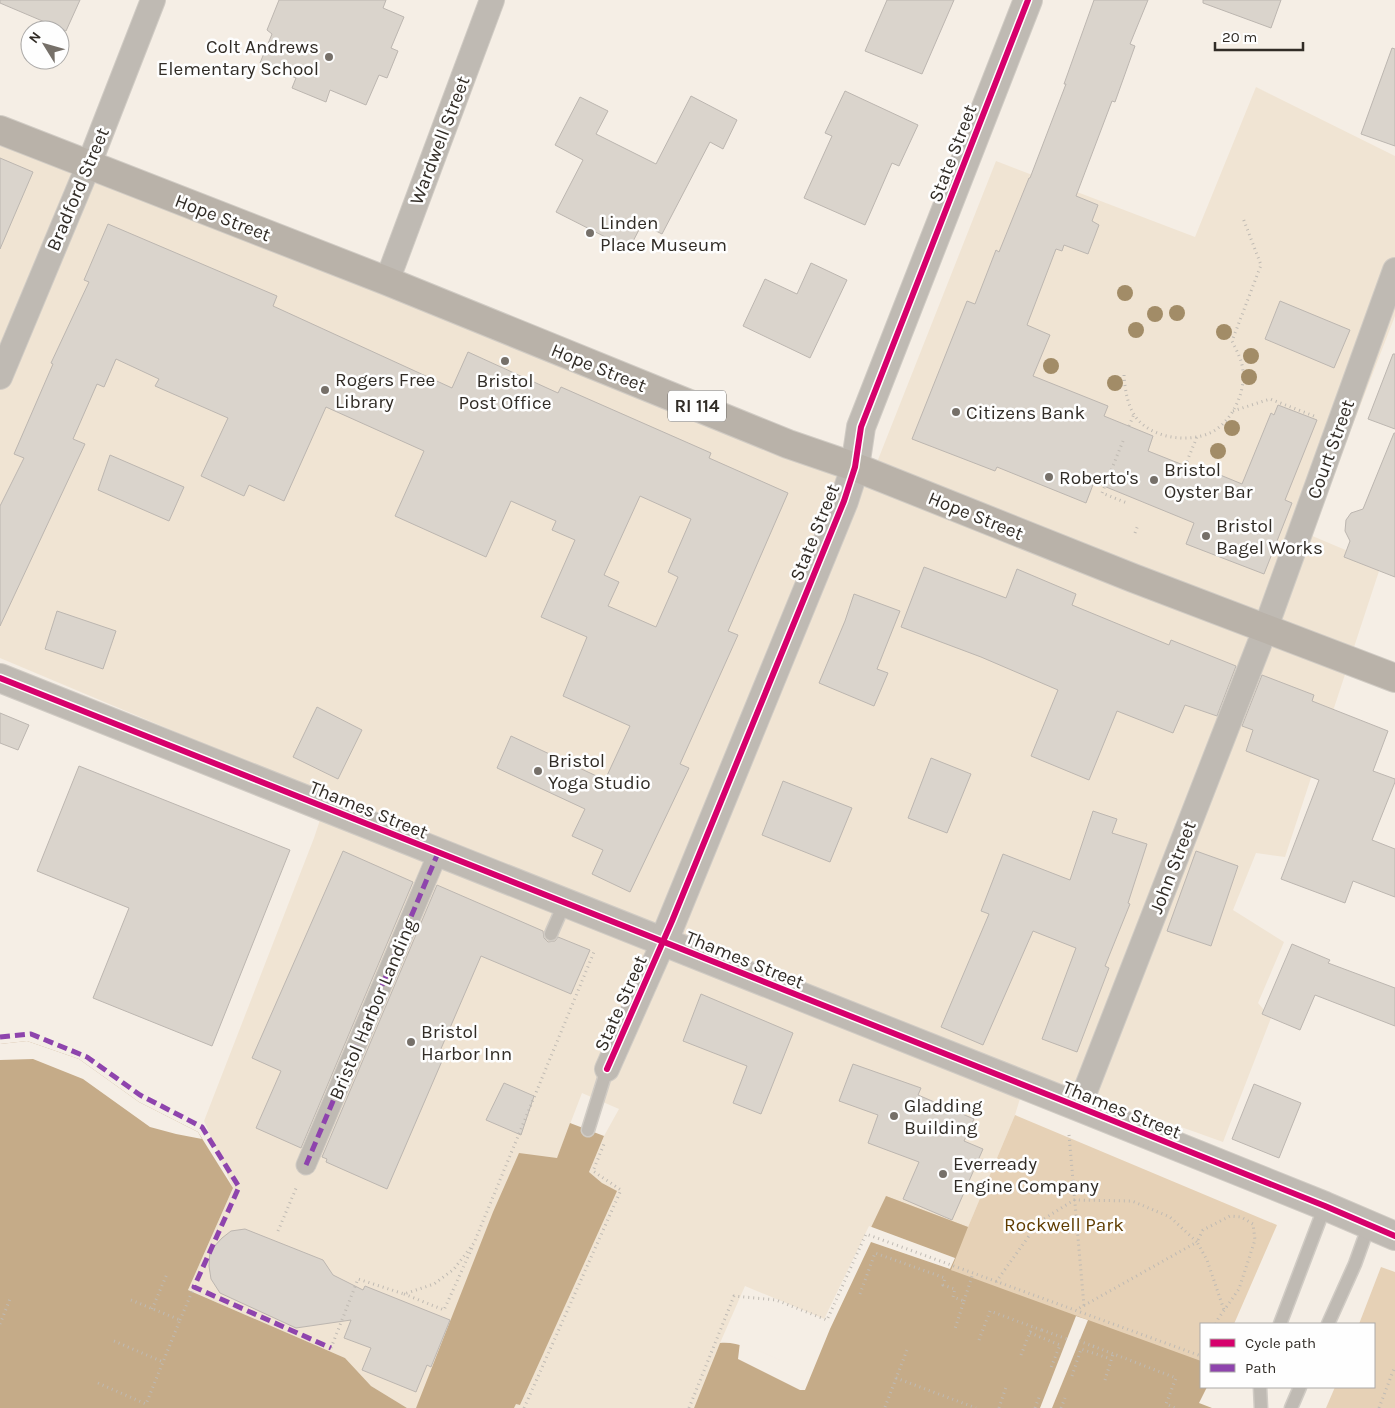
<svg xmlns="http://www.w3.org/2000/svg" width="1395" height="1408" font-family="Karla,sans-serif">
<rect width="100%" height="100%" fill="#f5eee5"/>
<path fill="#f0e4d3" d="M1256,87l139,69v160l-85,219 71,30 -96,292 -29,-4 -23,57 51,32 -26,61 13,15 -48,124 -195,-70 -13,43 -47,112 -141,93 -82,-34 -25,57 -26,65h-180l2,-4 4,1 96,-214 -14,-8 -13,-11 15,-36 15,-27 -37,-16 -25,65 -141,250h-9l-36,-22 -26,-28 -157,-68 45,-102 -29,-67 110,-283 14,-42 -328,-138v-521l870,343 126,-319 199,76z"/>
<g fill="#e6d1b6">
<path d="M1015,1115l262,110 -43,99h-33v62l-207,-86 -44,-31 5,-11 -69,-62 82,31z"/>
<path d="M1381,1267l14,5v136h-69l9,-21h39v-63h-15z"/>
</g>
<g fill="#c5ab88">
<path d="M27,1041l52,18 60,43 59,30 35,56 -45,102 157,68 26,28 36,22h-407v-364z"/>
<path d="M570,1123l34,13 -15,36 13,11 15,8 -97,214 -4,-1 -2,4h-98l77,-196 26,-59 38,5z"/>
<path d="M886,1196l82,31 -17,43 250,91v26h6l-8,16 13,5h-518l26,-65c25,-2 38,13 60,20 8,2 16,3 24,5z"/>
</g>
<g fill="#f5eee5">
<path d="M27,1041l52,18 60,43 59,30 4,7 -26,-5 -26,-7 -67,-48 -50,-20 -33,1v-16z"/>
<path d="M869,1226l86,32 -5,11 -79,-27 -41,87 -25,61h-5l-62,-31 2,-17 40,18 22,5z"/>
<path d="M1076,1316l12,4 -36,88h-12z"/>
</g>
<g fill="#dad4cc" stroke="#bcb6b0" fill-rule="evenodd">
<path d="M0,0h80l-14,31 -66,-28z"/>
<path d="M279,0h107l-3,8 21,9 -13,31 7,3 -11,27 -8,-3 -13,30 -36,-15 -4,12 -34,-14 4,-10 -36,-15 12,-29 -5,-4z"/>
<path d="M887,0h67l-32,74 -57,-23z"/>
<path d="M1094,0h54l-18,44 5,2 -20,56 -3,-1 -36,95 22,9 -6,16 7,4 -11,29 -24,-9 -2,6 -6,-2 -29,76 23,10 -17,41 75,30 -4,10 49,20 -5,15 63,25 2,-4 29,12 29,-71 3,2 4,-10 39,15 -32,80 7,3 -28,71 -78,-30 8,-21 -100,-41 -8,21 -89,-36 -2,4 -83,-32 55,-138 8,3 21,-54 3,2 30,-74h1l36,-94h-2z"/>
<path d="M1203,0h78l-10,28 -68,-25z"/>
<path d="M1392,48l3,1v97l-34,-12z"/>
<path d="M845,91l73,34 -19,41 -7,-3 -27,62 -61,-27 28,-62 -7,-3z"/>
<path d="M691,96l46,24 -14,29 -13,-7 -48,92 -20,-10 -13,25 -73,-37 27,-52 -28,-15 25,-48 28,14 -12,23 60,30z"/>
<path d="M0,158l33,14 -33,77z"/>
<path d="M108,224l169,72 -4,10 179,82 16,-36 90,41 3,-6 150,66 -2,5 79,35 -60,138 10,4 -58,129 9,4 -59,124 -38,-18 11,-24 -31,-14 13,-27 -88,-41 14,-32 94,44 25,-54 -67,-30 24,-59 -46,-20 34,-77 -23,-10 4,-9 -45,-20 -25,56 -91,-41 29,-65 -98,-44 -42,94 -35,-16 -5,11 -43,-20 27,-58 -73,-32 4,-7 -43,-20 -12,28 -7,-3 -24,55 12,5 -85,182v-120l24,-48 -10,-4 39,-90 -2,-1 38,-81 -5,-2zM640,496l51,23 -23,53 10,5 -22,50 -48,-21 11,-24 -15,-7z"/>
<path d="M811,263l36,17 -37,78 -67,-32 22,-47 32,15z"/>
<path d="M1280,301l70,29 -16,38 -69,-29z"/>
<path d="M1393,354h2v75l-27,-10z"/>
<path d="M1394,433h1v144l-51,-20 6,-16 -5,-10 1,-11 5,-7 12,-4z"/>
<path d="M110,455l74,32 -15,34 -71,-31z"/>
<path d="M924,567l82,31 11,-29 59,25 -4,11 97,40 2,-5 65,26 -19,50 -32,-11 -12,28 -56,-22 -28,69 -58,-24 27,-66 -77,-33 -80,-30z"/>
<path d="M854,594l46,17 -23,58 11,4 -14,33 -55,-23 26,-62z"/>
<path d="M57,611l59,20 -13,38 -58,-20z"/>
<path d="M1262,675l52,20 -2,6 76,30 -15,40 22,8v3l-23,58 23,9v48l-42,-16 -8,22 -64,-24 38,-99 -73,-29 7,-21 -11,-4z"/>
<path d="M317,707l45,23 -24,49 -45,-22z"/>
<path d="M0,713l29,12 -11,25 -18,-7z"/>
<path d="M931,758l40,16 -24,59 -39,-15z"/>
<path d="M79,766l211,84 -78,196 -119,-48 36,-90 -92,-37z"/>
<path d="M783,781l69,27 -22,54 -68,-27z"/>
<path d="M1093,811l24,8 -5,14 35,11 -19,59 2,1 -25,62 4,2 -32,84 -35,-13 34,-91 -43,-17 -50,114 -42,-18 48,-113 -8,-3 22,-57 67,26z"/>
<path d="M343,851l70,31 -112,266 -45,-20 25,-57 -29,-13z"/>
<path d="M1196,851l42,15 -27,80 -44,-15z"/>
<path d="M437,885l106,46 1,7 4,4 7,-1 3,-4 32,13 -19,44 -90,-38 -41,95 5,3 -58,135 -61,-27 1,-3 -5,-2z"/>
<path d="M1292,944l38,16 -2,3 67,25v38l-80,-31 -15,35 -38,-16z"/>
<path d="M701,994l92,39 -32,81 -28,-11 14,-37 -64,-25z"/>
<path d="M853,1064l68,24 -3,7 56,24 -10,22 19,8 -31,71 -49,-21 16,-37 -51,-19 10,-28 -39,-14z"/>
<path d="M504,1083l30,13 -13,39 -35,-15z"/>
<path d="M1254,1084l47,19 -22,55 -47,-19z"/>
<path d="M245,1229l78,31 10,15 30,15 2,-4 85,34 -19,47 -4,-2 -11,27 -54,-22 9,-22 -27,-10 7,-18 -55,8 -76,-35 -9,-14 -2,-13 1,-15 12,-13 9,-7z"/>
</g>
<g fill="none" stroke-linecap="round" stroke-linejoin="round">
<defs>
<g id="service">
<path d="M551,934l14,-32"/>
<path d="M588,1130l19,-61"/>
<path d="M1280,1324l45,-118"/>
<path d="M1328,1324l27,-60 14,-39"/>
<path d="M1260,1387l1,21"/>
<path d="M1291,1408l9,-21"/>
</g>
<path id="pedestrian" d="M306,1165l132,-312"/>
<g id="minor">
<path d="M387,281l105,-281"/>
<path d="M0,377l89,-213 64,-164"/>
<path d="M607,1069l56,-126"/>
<path d="M1079,1107l187,-480 129,-357"/>
</g>
<g id="tertiary">
<path d="M0,678l1079,429 246,99 70,30"/>
<path d="M663,943l181,-442 11,-34 6,-40 167,-427"/>
</g>
<path id="primary" d="M0,130l387,151 401,163 67,23 278,111 262,100"/>
</defs>
<use href="#service" stroke="#d0cbc4" stroke-width="15"/>
<use href="#pedestrian" stroke="#d0cbc4" stroke-width="21"/>
<use href="#minor" stroke="#d0cbc4" stroke-width="26"/>
<use href="#tertiary" stroke="#d0cbc4" stroke-width="30"/>
<use href="#primary" stroke="#d0cbc4" stroke-width="30"/>
<g stroke="#bfbab3" stroke-width="3" stroke-dasharray="1 4" stroke-linecap="butt">
<path d="M1124,375c1,14 3,29 11,41 15,22 53,28 77,16 19,-10 33,-38 31,-59 0,-11 -6,-22 -11,-32l29,-76 -18,-47"/>
<path d="M1233,411l37,-12 44,17"/>
<path d="M1129,426l5,-12"/>
<path d="M1123,441l-21,52 25,10"/>
<path d="M1185,466l12,-29"/>
<path d="M1135,533l3,-8"/>
<path d="M1069,1135l15,171"/>
<path d="M278,1231l19,-45"/>
<path d="M996,1282l43,-60 35,-22 58,1 38,16 27,25 -121,68"/>
<path d="M404,1294l40,16 28,-62"/>
<path d="M860,1294l15,-41 70,25 -2,7 12,4 -2,8 11,4 -9,28"/>
<path d="M964,1301l9,-28"/>
<path d="M152,1309l15,-35"/>
<path d="M180,1320l14,-33"/>
<path d="M0,1324l10,-25"/>
<path d="M1216,1324l2,-5 21,-30 16,-49 -2,-16 -12,-7 -11,-1 -27,14 -6,12 10,18 17,50"/>
<path d="M1042,1330l25,9"/>
<path d="M1030,1333l30,12 -10,25"/>
<path d="M979,1340l11,-29 54,20"/>
<path d="M114,1341l49,21"/>
<path d="M1079,1341l16,6"/>
<path d="M1093,1346l83,32 -10,26 9,4"/>
<path d="M331,1348l27,-69 46,15 30,-10 20,-15 20,-26 120,-291"/>
<path d="M1021,1355l11,-28"/>
<path d="M1072,1376l9,-27 30,10"/>
<path d="M896,1378l80,30"/>
<path d="M1105,1380l8,-26"/>
<path d="M98,1383l48,21 34,-84 -49,-20"/>
<path d="M885,1407l22,-57"/>
<path d="M524,1408l97,-218 -28,-19 11,-27"/>
<path d="M689,1408l45,-112 42,4 51,20 39,-86 335,122"/>
<path d="M999,1408l7,-21"/>
<path d="M1035,1408l5,-13"/>
<path d="M1061,1408l4,-10"/>
<path d="M1379,1408l16,-42"/>
</g>
<use href="#service" stroke="#bfbab3" stroke-width="12"/>
<use href="#pedestrian" stroke="#bfbab3" stroke-width="19"/>
<use href="#minor" stroke="#bfbab3" stroke-width="24"/>
<use href="#tertiary" stroke="#bfbab3" stroke-width="28"/>
<use href="#primary" stroke="#b9b2a9" stroke-width="28"/>
<g stroke="#8e44ad" stroke-width="5" stroke-dasharray="10 5" stroke-linecap="butt">
<path d="M0,1037l31,-3 56,23 53,38 62,32 37,60 -45,100 137,61"/>
<path d="M306,1165l132,-312"/>
</g>
<defs>
<g id="cycleway">
<path d="M0,678l1079,429 246,99 70,30"/>
<path d="M607,1069l65,-148 172,-420 11,-34 6,-40 167,-427"/>
</g>
</defs>
<use href="#cycleway" stroke="#fefefe" stroke-width="9"/>
<use href="#cycleway" stroke="#d6006c" stroke-width="6"/>
</g>
<g fill="#a28c67">
<circle cx="1125" cy="293" r="8"/>
<circle cx="1177" cy="313" r="8"/>
<circle cx="1155" cy="314" r="8"/>
<circle cx="1136" cy="330" r="8"/>
<circle cx="1224" cy="332" r="8"/>
<circle cx="1251" cy="356" r="8"/>
<circle cx="1051" cy="366" r="8"/>
<circle cx="1249" cy="377" r="8"/>
<circle cx="1115" cy="383" r="8"/>
<circle cx="1232" cy="428" r="8"/>
<circle cx="1218" cy="451" r="8"/>
</g>
<g fill="#767069" stroke="#fefefe" stroke-width="2">
<circle cx="329" cy="57" r="5"/>
<circle cx="590" cy="233" r="5"/>
<circle cx="505" cy="361" r="5"/>
<circle cx="325" cy="390" r="5"/>
<circle cx="956" cy="412" r="5"/>
<circle cx="1049" cy="477" r="5"/>
<circle cx="1154" cy="480" r="5"/>
<circle cx="1206" cy="536" r="5"/>
<circle cx="538" cy="771" r="5"/>
<circle cx="411" cy="1042" r="5"/>
<circle cx="894" cy="1116" r="5"/>
<circle cx="943" cy="1174" r="5"/>
</g>
<g text-anchor="middle" stroke-width="5" stroke-linejoin="round" paint-order="stroke">
<rect fill="#fefefe" stroke="#6e6b67" stroke-width="1" x="668" y="390.5" width="58" height="31" rx="4"/>
<g font-size="18" font-weight="bold" fill="#312c26">
<text x="697" y="412">RI 114</text>
</g>
<g font-size="19" fill="#312c26" stroke="#fefefe" text-anchor="start">
<text x="319" y="53" text-anchor="end">Colt Andrews<tspan x="319" dy="22">Elementary School</tspan></text>
<text x="600" y="229">Linden<tspan x="600" dy="22">Place Museum</tspan></text>
<text x="335" y="386">Rogers Free<tspan x="335" dy="22">Library</tspan></text>
<text x="505" y="387" text-anchor="middle">Bristol<tspan x="505" dy="22">Post Office</tspan></text>
<text x="966" y="419">Citizens Bank</text>
<text x="1164" y="476">Bristol<tspan x="1164" dy="22">Oyster Bar</tspan></text>
<text x="1059" y="484">Roberto's</text>
<text x="1216" y="532">Bristol<tspan x="1216" dy="22">Bagel Works</tspan></text>
<text x="548" y="767">Bristol<tspan x="548" dy="22">Yoga Studio</tspan></text>
<text x="421" y="1038">Bristol<tspan x="421" dy="22">Harbor Inn</tspan></text>
<text x="904" y="1112">Gladding<tspan x="904" dy="22">Building</tspan></text>
<text x="953" y="1170">Everready<tspan x="953" dy="22">Engine Company</tspan></text>
</g>
<g font-size="19" fill="#312c26" stroke="#fefefe">
<text transform="translate(439 140) rotate(-69)" y="7">Wardwell Street</text>
<text transform="translate(952 153) rotate(-69)" y="7">State Street</text>
<text transform="translate(77 189) rotate(-67)" y="7">Bradford Street</text>
<text transform="translate(223 217) rotate(21)" y="7">Hope Street</text>
<text transform="translate(599 367) rotate(22)" y="7">Hope Street</text>
<text transform="translate(1330 449) rotate(-70)" y="7">Court Street</text>
<text transform="translate(976 515) rotate(22)" y="7">Hope Street</text>
<text transform="translate(814 532) rotate(-68)" y="7">State Street</text>
<text transform="translate(369 809) rotate(22)" y="7">Thames Street</text>
<text transform="translate(1172 867) rotate(-69)" y="7">John Street</text>
<text transform="translate(745 959) rotate(22)" y="7">Thames Street</text>
<text transform="translate(620 1003) rotate(-66)" y="7">State Street</text>
<text transform="translate(372 1009) rotate(-67)" y="7">Bristol Harbor Landing</text>
<text transform="translate(1122 1109) rotate(22)" y="7">Thames Street</text>
</g>
<g font-size="19" fill="#5f3c00" stroke="#fefefe">
<text x="1064" y="1231">Rockwell Park</text>
</g>
</g>
<rect x="1200" y="1323" width="175" height="65" fill="#fefefe" stroke="#acaaa8"/>
<rect x="1210" y="1339" width="25" height="8" fill="#d6006c" stroke="#acaaa8"/>
<text x="1245" y="1348" font-size="15" fill="#312c26">Cycle path</text>
<rect x="1210" y="1364" width="25" height="8" fill="#8e44ad" stroke="#acaaa8"/>
<text x="1245" y="1373" font-size="15" fill="#312c26">Path</text>
<g transform="translate(45 45) rotate(307)"><circle r="24" fill="#fefefe" stroke="#acaaa8"/>
<path d="M0-4L9 19L0 12L-9 19Z" fill="#767069"/>
<text y="-8" font-size="14" font-weight="bold" text-anchor="middle" fill="#312c26">N</text>
</g>
<path d="M1215 42v8h88v-8" fill="none" stroke="#312c26" stroke-width="2.5"/>
<text x="1222" y="42" font-size="15" fill="#312c26" stroke="#fefefe" stroke-width="4" paint-order="stroke">20 m</text>
</svg>
